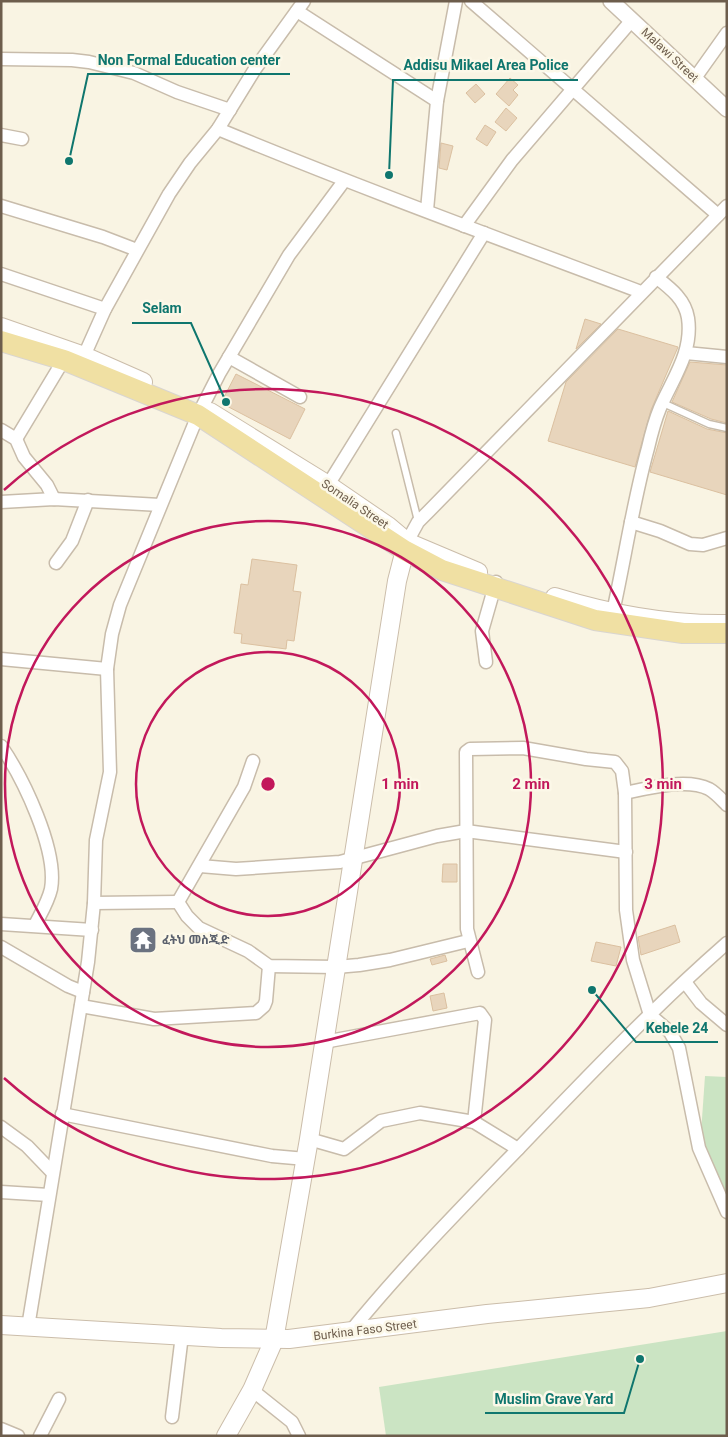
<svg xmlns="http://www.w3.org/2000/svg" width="728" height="1437" font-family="Roboto,'Noto Sans Ethiopic',sans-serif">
<rect width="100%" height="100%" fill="#f9f4e3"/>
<g fill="#cbe4c3">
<path d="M705,1076l22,1v125l-27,-55z"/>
<path d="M727,1331v105h-341l-7,-49z"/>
</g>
<g fill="#e8d5bc" stroke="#dbc0a0">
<path d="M510,78l8,7 -5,5 5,5 -9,11 -13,-12z"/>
<path d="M476,84l9,10 -10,9 -9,-10z"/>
<path d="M506,108l11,10 -11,13 -11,-9z"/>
<path d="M485,125l11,7 -9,14 -11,-7z"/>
<path d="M441,143l12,3 -6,24 -8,-2z"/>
<path d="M585,319l16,5 -25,25z"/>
<path d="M618,329l60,18 -27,63 -16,57 -87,-26 18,-59z"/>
<path d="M690,362l37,3v58l-16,-4 -39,-17z"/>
<path d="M236,374l69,35 -15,30 -69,-36z"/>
<path d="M668,411l39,18 20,4v62l-77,-23z"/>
<path d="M252,559l45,6 -4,26 8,1 -7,49 -7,-1 -1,9 -45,-6 1,-9 -8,-1 7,-49 7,1z"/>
<path d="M443,864h14v18h-15z"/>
<path d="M675,925l5,17 -39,13 -3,-18z"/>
<path d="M596,942l25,5 -5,19 -25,-5z"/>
<path d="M445,955l2,6 -15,4 -2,-6z"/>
<path d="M444,993l3,15 -14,3 -3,-15z"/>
</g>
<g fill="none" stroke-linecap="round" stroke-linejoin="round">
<defs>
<g id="service">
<path d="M663,403l46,21 18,4"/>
<path d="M396,433l22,88"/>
</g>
<g id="minor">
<path d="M471,1l247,214"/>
<path d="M297,11l140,90"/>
<path d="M1,59l71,1 17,2 45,11 43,19 53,18"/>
<path d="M695,78l32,-45"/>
<path d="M218,129c140,58 282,110 423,163"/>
<path d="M1,135l21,4"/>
<path d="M1,206l102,31 34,13"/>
<path d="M427,210l10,-109 19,-100"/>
<path d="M464,226l48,-66 120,-140"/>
<path d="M1,274l104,35"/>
<path d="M686,353l41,4"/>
<path d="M84,356l21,-47 64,-115 21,-31 28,-34 37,-60 49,-68"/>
<path d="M229,357l71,40"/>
<path d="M1,430l15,9 8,18 23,28 7,14"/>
<path d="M16,439l50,-83"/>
<path d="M328,485l156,-252"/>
<path d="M1,502l53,-3 106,6"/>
<path d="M631,522l29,9 30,13 13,1 24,-7"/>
<path d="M407,542l11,-20 11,-11 298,-305"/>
<path d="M56,563l16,-22 16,-41"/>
<path d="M613,612c12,-54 20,-110 35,-164 3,-13 7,-28 12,-40 13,-30 33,-56 28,-90 -3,-19 -18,-30 -32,-41"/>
<path d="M1,659l106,10"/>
<path d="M486,662l-4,-31 14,-49"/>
<path d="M1,746c22,32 57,104 50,143 -3,13 -10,24 -16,36"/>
<path d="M625,793c23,-5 62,-15 84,-4 7,4 13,11 18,16"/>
<path d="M200,866l36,3 104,-7 97,-26 29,-5 160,21"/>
<path d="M178,902l9,14 12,12 49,23 21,15 67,1 23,-2 31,-5 78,-19"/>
<path d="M178,902l66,-115 9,-26"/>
<path d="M94,903l84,-1"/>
<path d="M1,924l91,6"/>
<path d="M1,947l67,39 15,6"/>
<path d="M478,972l-11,-43 -1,-177 4,-3 53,-1 63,11 29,3 7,9 3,22 1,117 7,50 17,55 20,17 9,16 20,100 28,64"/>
<path d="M685,982l16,21 26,22"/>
<path d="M81,1006l73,13 102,-6 8,-7 2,-5 3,-35"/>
<path d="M324,1042l156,-29 5,7 -11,102"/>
<path d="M62,1114l210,42 34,3"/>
<path d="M1,1127l26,19 25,26"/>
<path d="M309,1139l35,10 37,-28 39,-8 54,9 44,27"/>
<path d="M1,1192l48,3"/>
<path d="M28,1327l60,-365 6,-59 2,-63 14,-68 -3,-103 5,-35 8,-29 78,-190 21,-41 70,-119 55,-74"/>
<path d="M350,1332c53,-65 111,-124 169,-184 67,-70 135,-141 208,-205"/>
<path d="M252,1390l40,32 7,14"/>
<path d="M172,1417l10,-82"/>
<path d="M1,1429l17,7"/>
<path d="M40,1436l19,-37"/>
</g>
<path id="tertiary" d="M611,1l116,108"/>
<g id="secondary">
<path d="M1,327l83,29 59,26"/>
<path d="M210,412l118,73 60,41 19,16 71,30"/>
<path d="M555,597c55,17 114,28 172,27"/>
<path d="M1,1325l220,13 68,1 198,-25 162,-16 78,-15"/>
<path d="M226,1436l26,-46 22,-50 35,-201 88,-558 10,-39"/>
</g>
<path id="primary" d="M1,341l63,19 134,55 206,135 38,20 153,50 88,13h44"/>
</defs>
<use href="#service" stroke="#c8bcab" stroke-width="9"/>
<use href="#minor" stroke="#c8bcab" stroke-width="15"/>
<use href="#tertiary" stroke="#c8bcab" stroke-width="18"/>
<use href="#secondary" stroke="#cbbdaa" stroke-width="20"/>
<use href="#primary" stroke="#d9d5d0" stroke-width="22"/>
<use href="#service" stroke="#fff" stroke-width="6"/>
<use href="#minor" stroke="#fff" stroke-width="12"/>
<use href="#tertiary" stroke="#fff" stroke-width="15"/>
<use href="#secondary" stroke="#fff" stroke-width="18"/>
<use href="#primary" stroke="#f0e0a3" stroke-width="20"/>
</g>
<g fill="none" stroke="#c2185b" stroke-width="2.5">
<circle cx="268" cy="784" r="132"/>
<circle cx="268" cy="784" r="263"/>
<path d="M4 490A395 395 0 1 1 4 1078"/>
</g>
<defs>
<symbol id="temple-square" viewBox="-11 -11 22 22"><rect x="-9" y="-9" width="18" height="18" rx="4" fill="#6b7280" stroke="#fcf8e8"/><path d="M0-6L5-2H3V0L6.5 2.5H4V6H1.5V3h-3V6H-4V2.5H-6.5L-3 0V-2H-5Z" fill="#fff"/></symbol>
</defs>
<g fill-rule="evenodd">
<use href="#temple-square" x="127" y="924" width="32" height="32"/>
</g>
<g text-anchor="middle" stroke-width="5" stroke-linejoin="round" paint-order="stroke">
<g font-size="12" fill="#6d5d4c" stroke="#fcf8e8">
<text transform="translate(670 55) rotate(43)" y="4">Malawi Street</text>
<text transform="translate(355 504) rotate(34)" y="4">Somalia Street</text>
<text transform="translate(365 1330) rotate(-7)" y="4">Burkina Faso Street</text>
</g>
<g font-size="12" font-weight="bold" fill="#5b616d" stroke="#fcf8e8" text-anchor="start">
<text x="162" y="944">ፈትህ መስጂድ</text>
</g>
</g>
<circle cx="268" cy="784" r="8" fill="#c2185b" stroke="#fcf8e8" stroke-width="2.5"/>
<g font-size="15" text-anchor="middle" font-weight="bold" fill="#c2185b" stroke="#fcf8e8" stroke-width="5" stroke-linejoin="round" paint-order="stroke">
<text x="400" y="789">1 min</text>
<text x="531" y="789">2 min</text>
<text x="663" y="789">3 min</text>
</g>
<path fill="none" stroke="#0f766e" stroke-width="2" d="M69 161L88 74H290M389 175L393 80H578M226 402L191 323H132M592 990L636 1042H718M640 1359L624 1413H485"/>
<g fill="#0f766e" stroke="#fcf8e8" stroke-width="2">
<circle cx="69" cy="161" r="5"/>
<circle cx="389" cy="175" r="5"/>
<circle cx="226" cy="402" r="5"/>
<circle cx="592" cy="990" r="5"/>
<circle cx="640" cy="1359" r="5"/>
</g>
<g font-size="14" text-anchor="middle" font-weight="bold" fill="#0f766e" stroke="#fcf8e8" stroke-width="5" stroke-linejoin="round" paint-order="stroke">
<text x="189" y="65">Non Formal Education center</text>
<text x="486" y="70">Addisu Mikael Area Police</text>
<text x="162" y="313">Selam</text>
<text x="677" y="1033">Kebele 24</text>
<text x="554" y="1404">Muslim Grave Yard</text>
</g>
<rect width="728" height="1437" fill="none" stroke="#6d5d4c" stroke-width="5"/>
</svg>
